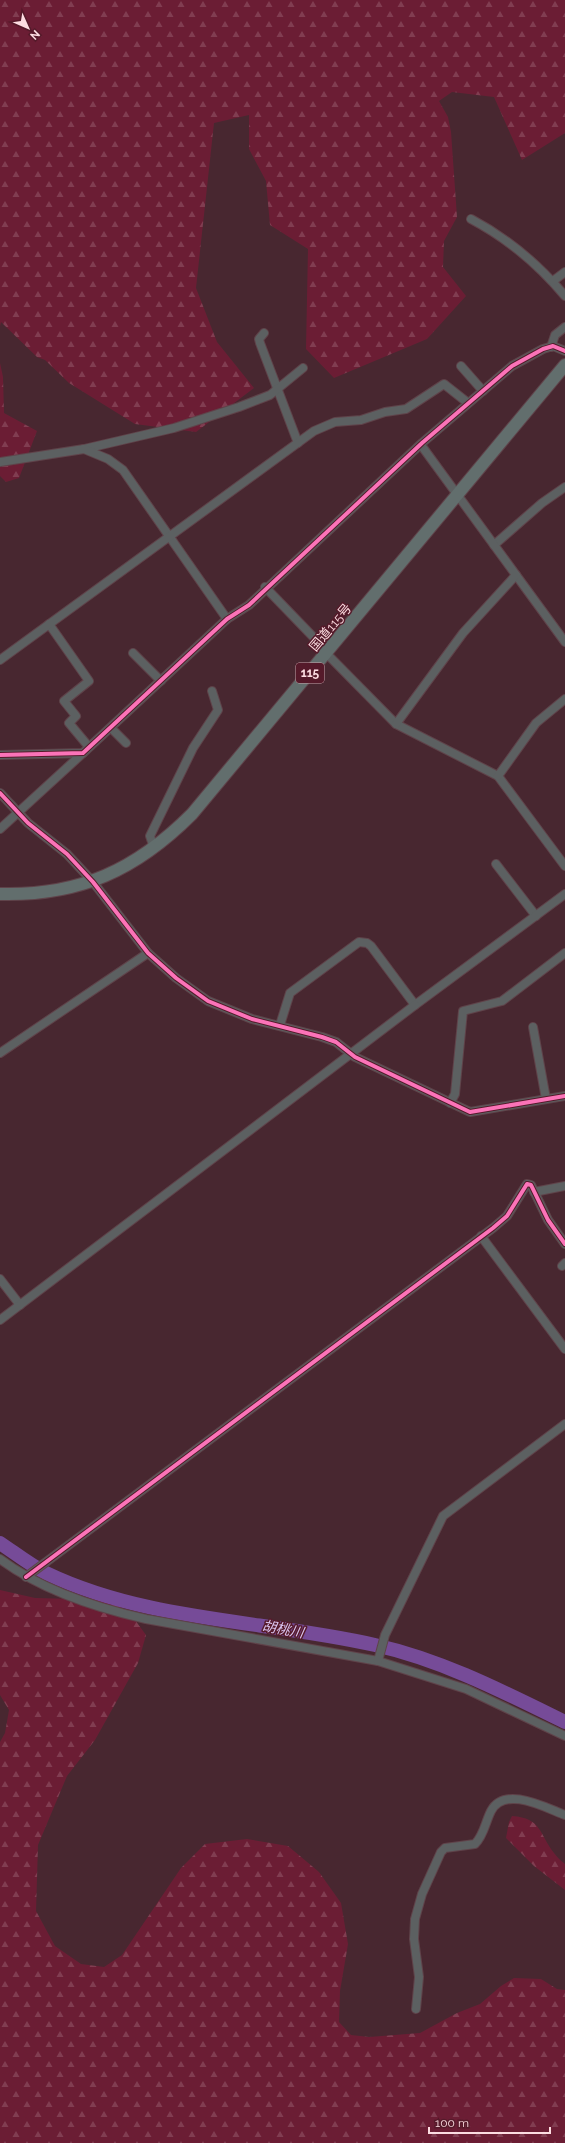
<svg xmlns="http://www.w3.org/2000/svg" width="565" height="2143" font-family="Raleway,'Noto Sans JP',sans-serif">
<defs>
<pattern id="forest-firs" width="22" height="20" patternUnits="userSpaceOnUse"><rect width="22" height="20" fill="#6b1d34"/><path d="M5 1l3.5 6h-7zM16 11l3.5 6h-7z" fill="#813d51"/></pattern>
</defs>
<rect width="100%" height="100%" fill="#482730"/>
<g fill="url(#forest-firs)">
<path d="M0,0h565v133l-43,27 -28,-63 -42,-5 -13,9 9,16 3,15 6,85 -13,24 -1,26 23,29 -39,43 -93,39 -28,-29 2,-100 -38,-24 -4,-44 -17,-32v-34l-35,8 -18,165 21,54 37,46 -58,44 -61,-8 -66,-41 -24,-23 -8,-3 -36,-35 -1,4z"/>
<path d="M0,363l3,14 1,36 33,18 -18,47 -13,4 -6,-6z"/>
<path d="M0,1590l35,8 78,2 22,20 11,15 -8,28 -43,77 -28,36 -29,69 -2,66 19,35 26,18 23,3 18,-12 59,-87 24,-24 42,-5 41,7 31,26 22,31 7,41 -8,47 -1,31 12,13 18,2 51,-4 37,-20 23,-9 21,-18 13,-8 27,1 16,10 8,1v153h-565v-401l5,-9 4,-23 -9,-15z"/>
<path d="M512,1816c30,2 27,18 42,37 3,4 7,8 11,11v26l-31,-24 -28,-28 3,-16z"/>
</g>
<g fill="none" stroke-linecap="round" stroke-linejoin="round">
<path stroke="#764b98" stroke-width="14" d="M0,1543c15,10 30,22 46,30 102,49 220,47 329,72 67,15 129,47 190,77"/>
<defs>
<g id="minor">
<path d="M471,219c36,19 68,46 94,77"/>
<path d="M553,281l12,-9"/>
<path d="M264,333l-5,6 1,4 38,100"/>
<path d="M551,347l4,-12 10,-8"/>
<path d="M461,366l22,25"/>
<path d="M84,449l90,-21 65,-21 31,-12 33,-27"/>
<path d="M0,462l84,-13 24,10 15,11 104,149"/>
<path d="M494,545l48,-42 23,-16"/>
<path d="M516,575l49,67"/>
<path d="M265,587l56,58 5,8 70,71 102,52 67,90"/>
<path d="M49,624l40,57 -25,20 12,15 -7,7 20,24"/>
<path d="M133,653l28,28"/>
<path d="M0,660l314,-229 21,-9 26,-2 24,-8 21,-3 38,-25 24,19"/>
<path d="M396,724l67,-91 53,-58 -95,-130"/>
<path d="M111,728l15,15"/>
<path d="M0,755l83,-2 144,-134 22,-14 173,-162 90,-77 31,-17 10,-3 12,5"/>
<path d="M498,776l38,-53 29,-24"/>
<path d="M0,793l28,30 39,31 26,28 55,71 28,25 32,23 44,18 70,18 14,5 19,15 115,55 95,-16"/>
<path d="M0,829l83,-76"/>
<path d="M154,848l-4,-12 43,-88 25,-38 -6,-19"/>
<path d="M496,864l40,52"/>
<path d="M280,1025l10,-32 69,-51 8,1 4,3 44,59 150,-111"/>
<path d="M533,1027l13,72"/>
<path d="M0,1053l148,-100"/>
<path d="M450,1103l5,-9 8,-83 39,-10 63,-48"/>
<path d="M534,1192l31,-6"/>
<path d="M481,1236l84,113"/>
<path d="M562,1266l3,-3"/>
<path d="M0,1279l20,26"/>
<path d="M0,1320l415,-315"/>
<path d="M0,1559c40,30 97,49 146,60l232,42 88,28 99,47"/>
<path d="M26,1577l467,-349 14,-12 20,-32 4,1 17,35 17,24"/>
<path d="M378,1661l7,-26 58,-119 122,-92"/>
<path d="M416,2009l3,-32 -5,-38 1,-20 7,-25 19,-42 4,-4 30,-4c9,-9 10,-21 16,-33 14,-26 55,-3 74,4"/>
</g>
<path id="highway" d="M0,894c80,2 136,-24 192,-80l373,-449"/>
</defs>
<use href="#minor" stroke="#5f434a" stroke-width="10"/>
<use href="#highway" stroke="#5f434a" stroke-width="14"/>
<use href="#minor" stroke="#5c6061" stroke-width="8"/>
<use href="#highway" stroke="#626e6d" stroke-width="12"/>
<defs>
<g id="cycleway">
<path d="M0,755l83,-2 144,-134 22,-14 173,-162 90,-77 31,-17 10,-3 12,5"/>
<path d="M0,793l28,30 39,31 26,28 55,71 28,25 32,23 44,18 70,18 14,5 19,15 115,55 95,-16"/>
<path d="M26,1577l467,-349 14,-12 20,-32 4,1 17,35 17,24"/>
</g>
</defs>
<use href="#cycleway" stroke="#551a2a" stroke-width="6"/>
<use href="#cycleway" stroke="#fb73b8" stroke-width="4"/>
</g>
<g text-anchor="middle" stroke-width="3" stroke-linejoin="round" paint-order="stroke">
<rect fill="#551a2a" stroke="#caa2aa" stroke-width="1" x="296" y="663" width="28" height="20" rx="3"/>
<g font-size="12" font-weight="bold" fill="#fcdce1">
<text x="310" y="677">115</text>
</g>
<g font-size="13" fill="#fcdce1" stroke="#551a2a">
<text transform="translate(330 627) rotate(-50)" y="5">国道115号</text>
</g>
<g font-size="14" font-style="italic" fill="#dbc5f1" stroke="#551a2a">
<text transform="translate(283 1629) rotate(10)" y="5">胡桃川</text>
</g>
</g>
<g transform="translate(28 28) rotate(135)" stroke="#551a2a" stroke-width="3" paint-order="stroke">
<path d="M0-3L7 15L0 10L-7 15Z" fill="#fcdce1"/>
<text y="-6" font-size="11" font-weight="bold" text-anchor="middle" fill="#fcdce1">N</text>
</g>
<path d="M429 2127v6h121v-6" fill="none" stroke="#fcdce1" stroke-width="2"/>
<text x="435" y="2127" font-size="12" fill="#fcdce1" stroke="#551a2a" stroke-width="3" paint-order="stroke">100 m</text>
</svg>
